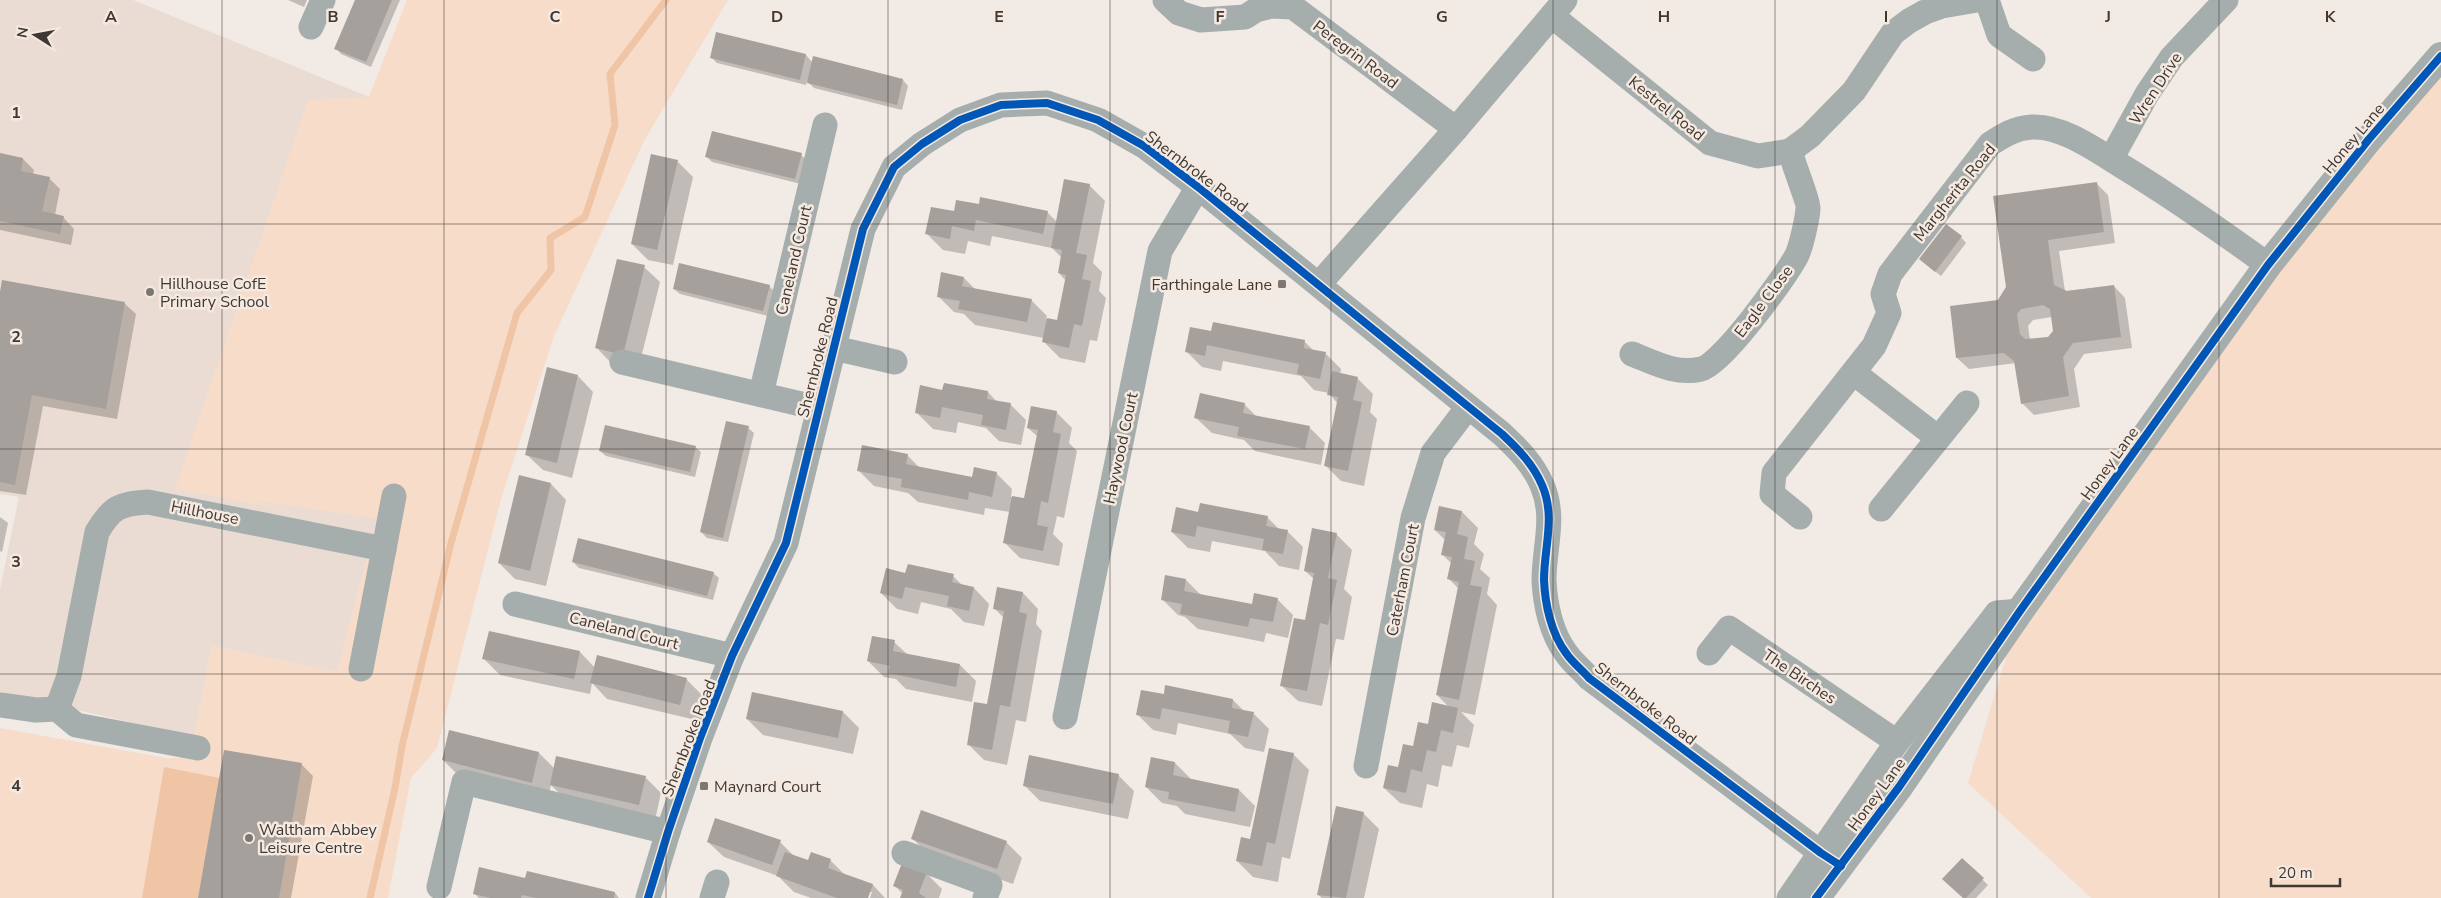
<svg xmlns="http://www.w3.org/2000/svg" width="2441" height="898" font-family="'Nunito Sans',sans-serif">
<rect width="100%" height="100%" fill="#f1eae5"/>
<path fill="#eadcd2" d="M0,0h133l236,97 -121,402 130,19 -41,154 -125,-26 -18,91 -194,-45v-103l19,-92 -19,-3z"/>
<g fill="#f7dcc9">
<path d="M407,0h321l-83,139 -91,197 -53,163 -64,249 -26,30 -23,120h-388v-170l166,30h21l7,-21 18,-91 125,26 41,-154 -127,-18 31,9 -107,-20 133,-389 61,-3z"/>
<path d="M2441,54v844h-350l-123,-115 52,-172z"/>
</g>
<path fill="#efc5a6" d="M164,767l56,11 -22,120h-56z"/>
<g fill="#0003" fill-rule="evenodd">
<path d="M288,0h19l-3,7z"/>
<path d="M356,0h44l-29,67 -30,-13 -5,-6z"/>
<path d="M806,55l7,8 90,17 5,6 -6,24 -88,-22 -7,-7 -1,4 -89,-22 -6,-6z"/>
<path d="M0,154l23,5 11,11 -1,4 16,4 11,11 -5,26 8,2 11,12 -3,16 -71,-15z"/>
<path d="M801,155l6,5 -6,24 -89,-22 -5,-5z"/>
<path d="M677,161l16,16 -20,88 -25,-5 -16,-16z"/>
<path d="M2096,183l12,12 7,48 -56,8 6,40 49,-5 11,12 7,50 -48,6 -10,15 6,38 -46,8 -12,-12 -6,-40 -47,6 -12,-11 50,-71zM2052,317l2,15 -5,6 -19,2 -2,-14 5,-6z"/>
<path d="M1089,185l16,16 -12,62 9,9 -3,19 7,7 -9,43 -7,-1 -5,23 -25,-5 -16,-16v-4l-69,-13 -11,-11 -10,-2 -16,-16 26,-18 12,12 55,10 16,16 -1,3 12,2 8,-40 -7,-8 3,-15 -10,-10 -60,-12 -2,10 -22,-5 -3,13 -22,-4 -16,-16 28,-21 25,-7 67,6 10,10z"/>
<path d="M1961,237l5,6 -25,33 -21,-17z"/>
<path d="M644,267l16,15 -22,88 -26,-6 -15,-16z"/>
<path d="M769,286l6,6 -7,24 -88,-22 -6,-5z"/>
<path d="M0,299l124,4 12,11 -19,105 -74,-13 -17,89 -26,-4z"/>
<path d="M1212,333l93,9 9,9 11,2 16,16 -1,5 17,4 16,16 -3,18 7,7 -13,67 -23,-5 -16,-16 13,-61 -9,-11 -15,-3 -13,-14 -78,-15 -2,10 -19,-4 -16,-16z"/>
<path d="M578,376l15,16 -21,86 -29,-8 -16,-15z"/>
<path d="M943,391l45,1 9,10 13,2 16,16 -5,25 -22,-4 -13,-13 -28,-6 -2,11 -23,-4 -16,-16z"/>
<path d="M1244,404l13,13 52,10 16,16 -4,22 -66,-14 -11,-11 -32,-7 -16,-15z"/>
<path d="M1056,412l16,16 -3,15 8,8 -13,67 -7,-2 -4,18 10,10 -4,22 -39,-8 -16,-16 6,-30 -25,-4 -1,7 -66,-13 -10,-9 -34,-7 -16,-16 49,-15 13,13 53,10 23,-5 16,16 -1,8 14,3 13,-63 -10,-9z"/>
<path d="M748,428l6,5 -26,109 -21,-4 -6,-6z"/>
<path d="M695,447l6,5 -6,25 -89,-21 -6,-5z"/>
<path d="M551,484l15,16 -20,86 -31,-7 -16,-16z"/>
<path d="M1439,508l23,4 16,16 -4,16 10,10 -4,15 10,9 -3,16 10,11 -22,110 -14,-3 13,13 -5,23 -12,-3 -5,22 -10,-2 -4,22 -11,-3 -5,24 -22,-5 -16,-15 45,-62 20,-19 -12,-12 22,-106 -10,-10 3,-15 -9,-9 2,-15 -10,-10z"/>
<path d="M1199,513l68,4 13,13 7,1 16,16 -4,23 -20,-4 -14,-15 -53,-10 -2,11 -22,-4 -16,-16z"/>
<path d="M0,517l8,6 -6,29 -2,-1z"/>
<path d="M1336,534l16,16 -8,39 8,8 -8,43 -8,-1 -14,67 -24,-5 -16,-15 24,-65 8,-42 -9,-8z"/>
<path d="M573,562l140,11 6,5 -6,22 -134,-32z"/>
<path d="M906,574l47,2 10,10 11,2 15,16 -5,22 -20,-4 -13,-13 -30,-7 -3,12 -21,-5 -16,-16z"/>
<path d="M1186,580l15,15 52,11 24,-7 16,16 -5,23 -22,-5 -2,9 -66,-13 -13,-12 -7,-2 -16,-16z"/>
<path d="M1023,593l15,16 -2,15 6,7 -16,91 -10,-2 -9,45 -23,-5 -16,-16 20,-38 16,-88 -10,-10z"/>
<path d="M894,642l14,13 52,10 16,16 -4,21 -66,-13 -10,-10 -12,-2 -16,-16z"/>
<path d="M580,652l15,16 91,11 16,16 -6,25 -89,-21 -15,-16 -2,11 -90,-19 -16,-16z"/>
<path d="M1165,696l68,4 12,12 8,1 16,16 -5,23 -19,-4 -15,-14 -52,-11 -2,12 -23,-5 -16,-16z"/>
<path d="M843,712l16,16 -6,26 -90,-19 -16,-16z"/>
<path d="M450,731l89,22 16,16 90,8 16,16 -6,27 -88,-19 -16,-16 -3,13 -89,-22 -16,-16z"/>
<path d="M1293,754l16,16 -19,89 -8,-2 -4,25 -25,-5 -16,-16 14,-20z"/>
<path d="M1152,759l23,4 16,16 48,11 16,16 -5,21 -65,-13 -8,-8 -15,-3 -16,-16z"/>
<path d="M301,764l12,12 -22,122h-91z"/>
<path d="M1118,775l16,16 -6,28 -88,-18 -16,-16z"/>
<path d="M1363,813l16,16 -15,69h-42l-4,-3z"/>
<path d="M716,819l64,23 16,16 13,4 21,-2 16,16 27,9 12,13h-15l2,-6h-3l-2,6h-56l-17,-6 -16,-16 -54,-19 -16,-15z"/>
<path d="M912,838l94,4 16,16 -9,26 -85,-30z"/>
<path d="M1962,860l26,25 -12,13h-12z"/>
<path d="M926,873l16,16 -3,9h-37l1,-4 -8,-8z"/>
<path d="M526,879l89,14 4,5h-140l-5,-5z"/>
</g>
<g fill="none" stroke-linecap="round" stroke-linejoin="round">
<path stroke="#efc5a6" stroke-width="7" d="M370,898l25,-110 7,-42 49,-203 66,-230 34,-43 -1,-32 35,-21 30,-92 -5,-51 56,-74"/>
</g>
<g fill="#a5a09c" fill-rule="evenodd">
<path d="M355,0h37l-26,62 -32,-13z"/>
<path d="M716,32l90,22 -6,26 -90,-22z"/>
<path d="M813,56l90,23 -6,26 -90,-22z"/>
<path d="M712,131l90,22 -7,26 -90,-22z"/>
<path d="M0,153l23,5 -2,13 29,6 -8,34 22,5 -4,18 -60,-13z"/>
<path d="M651,154l27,6 -21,90 -26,-6z"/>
<path d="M1064,179l26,5 -14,69 11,2 -5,24 9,2 -9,45 -8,-2 -5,24 -27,-6 5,-24 10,2 9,-45 -8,-2 4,-23 -11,-2z"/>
<path d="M2097,182l7,50 -56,8 6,45 13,6 47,-6 7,52 -48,6 -10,14 6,39 -48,8 -7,-43 -10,-8 -48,5 -6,-52 48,-6 8,-13 -13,-91zM2043,305l7,4 3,22 -5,6 -23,2 -5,-5 -3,-20 4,-5z"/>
<path d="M980,197l68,14 -5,23 -67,-14 -2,11 -22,-5 -2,13 -25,-5 6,-27 23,4 2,-11 23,4z"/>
<path d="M1946,224l16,12 -27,36 -16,-13z"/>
<path d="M617,259l28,6 -22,90 -28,-7z"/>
<path d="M679,263l91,22 -7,26 -90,-22z"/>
<path d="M941,272l23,5 -2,9 70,13 -5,23 -69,-13 2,-8 -23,-4z"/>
<path d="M2,280l123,22 -19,107 -74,-14 -17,90 -15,-3v-190z"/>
<path d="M1213,322l92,18 -1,8 22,4 -6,27 -23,-5 2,-10 -92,-19 -2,11 -20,-4 5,-25 21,4z"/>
<path d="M547,367l31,8 -21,88 -32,-8z"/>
<path d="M1332,371l26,6 -5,23 9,2 -14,69 -24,-5 14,-69 -11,-2z"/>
<path d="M944,383l44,8 -1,8 24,4 -5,27 -25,-5 2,-10 -41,-8 -2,11 -25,-5 5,-28 22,5z"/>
<path d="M1200,393l45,10 -2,10 67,13 -5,23 -68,-13 2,-9 -45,-9z"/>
<path d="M1031,406l26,5 -4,21 8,2 -13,69 -7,-2 -4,24 11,2 -5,24 -40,-8 9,-47 12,2 14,-68 -11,-2z"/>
<path d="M726,421l23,5 -26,112 -23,-6z"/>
<path d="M605,425l91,21 -6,26 -91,-21z"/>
<path d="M862,445l46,9 -2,10 66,13 2,-10 23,5 -5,25 -23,-5 -1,8 -67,-13 1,-8 -45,-8z"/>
<path d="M519,475l32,8 -21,88 -32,-8z"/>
<path d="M1200,503l68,13 -2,10 22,4 -5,24 -21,-4 2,-11 -67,-13 -2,11 -24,-5 5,-25 22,5z"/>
<path d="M1439,506l23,5 -5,23 11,3 -4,22 11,2 -5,24 12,2 -23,113 -23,-5 23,-113 -12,-3 5,-22 -11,-2 5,-23 -12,-2z"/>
<path d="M1312,528l25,5 -9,45 9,2 -9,45 -8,-2 -13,68 -27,-5 14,-68 11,2 9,-47 -10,-2z"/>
<path d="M578,538l136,34 -7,24 -135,-34z"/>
<path d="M908,564l46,10 -2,8 22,5 -5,24 -22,-5 2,-10 -44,-9 -3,12 -22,-6 6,-25 19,5z"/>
<path d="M1165,575l21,4 -2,12 68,13 2,-11 24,5 -5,24 -23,-4 -2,9 -68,-13 2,-10 -21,-4z"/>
<path d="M997,587l26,5 -4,20 8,2 -17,93 -10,-2 -8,45 -25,-5 7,-43 13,2 17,-93 -11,-2z"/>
<path d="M489,631l91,20 -6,28 -92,-20z"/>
<path d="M872,636l23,4 -2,11 67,13 -4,23 -68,-14 2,-7 -23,-5z"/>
<path d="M597,655l90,23 -7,27 -90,-22z"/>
<path d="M1165,685l68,14 -1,9 22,4 -6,25 -20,-4 2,-12 -68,-13 -2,11 -24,-4 5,-25 23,4z"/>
<path d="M752,692l91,19 -5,27 -92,-19z"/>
<path d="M1432,702l26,6 -5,25 -12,-3 -5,22 -9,-2 -5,22 -11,-3 -5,24 -23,-5 5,-23 10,2 5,-23 10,2 5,-24 10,2z"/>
<path d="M449,730l90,22 -7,31 -90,-23z"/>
<path d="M1269,748l25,5 -19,91 -8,-2 -5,24 -26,-5 5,-24 9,2z"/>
<path d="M224,750l78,13 -23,135h-81z"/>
<path d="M1029,755l90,19 -6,30 -90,-18z"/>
<path d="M556,756l90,20 -7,29 -89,-20z"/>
<path d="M1151,757l24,5 -2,13 66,14 -4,23 -67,-13 1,-7 -24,-5z"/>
<path d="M1336,806l28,6 -18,86 -29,-3z"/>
<path d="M921,810l86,31 -10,28 -86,-30z"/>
<path d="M715,818l66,22 -9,25 -65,-23z"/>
<path d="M785,852l23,8 3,-8 20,7 -3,9 45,16 -5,14h-31l-61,-22z"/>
<path d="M1962,858l22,20 -18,20h-3l-21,-19z"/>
<path d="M902,863l25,9 -8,21 7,5h-26l3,-8 -10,-4z"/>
<path d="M479,867l46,11 2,-7 88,21 -1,6h-78l-14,-3 -1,3h-30l-18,-4z"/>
</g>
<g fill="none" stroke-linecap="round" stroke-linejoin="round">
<g stroke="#a5aead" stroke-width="25">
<path d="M1165,0l14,13 22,7 44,-3 11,-7 15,-4 22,1 163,122"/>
<path d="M1987,0l12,35 34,24"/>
<path d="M1552,16l158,127 48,13 32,-5 20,-15 44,-45 39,-58 16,-12 16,-9 17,-6 35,-6"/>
<path d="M311,27l12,-27"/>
<path d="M2111,159l36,-65 25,-37 54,-57"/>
<path d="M1319,284l137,-155 109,-129"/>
<path d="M834,348l61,14"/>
<path d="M1632,354c23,9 44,21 69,15 21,-4 83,-91 95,-112 5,-9 11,-37 12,-48 1,-6 -15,-46 -18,-58"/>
<path d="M622,362l196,46"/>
<path d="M1854,373l84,65"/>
<path d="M761,394l64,-269"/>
<path d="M1881,509l86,-106"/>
<path d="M1800,517l-28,-23 2,-21 100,-127 15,-33 -6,-19 7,-20 100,-130c14,-9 25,-16 42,-17 31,-2 68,26 93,41 49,30 96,63 143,97"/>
<path d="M384,549l10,-53"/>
<path d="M515,604l217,52"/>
<path d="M1709,653l20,-25 168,114"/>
<path d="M0,705l36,5 21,-1 12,-33 28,-144c15,-25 22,-28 51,-30l236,47 -23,120"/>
<path d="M57,709l19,16 122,23"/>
<path d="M1065,717l95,-466 38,-64"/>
<path d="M1366,766l47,-248 20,-65 35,-46"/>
<path d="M904,853l86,32 -5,13"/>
<path d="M439,887l25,-105 204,50"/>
<path d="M648,898l20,-66 32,-94 32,-82 54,-113 77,-314 31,-62 28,-23 38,-24 41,-15 46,-2 51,17 46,26 54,41 304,247c16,15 31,30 40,51 14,32 2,62 2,95 1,24 7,53 22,73 6,9 16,17 23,25l232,175 20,13"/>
<path d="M712,898l5,-16"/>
<path d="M1789,898l108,-156 100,-129 23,-2"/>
</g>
<path stroke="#a5aead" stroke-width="28" d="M1816,898l83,-111 121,-176 248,-346 101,-126 72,-83"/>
<defs>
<g id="cycleway">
<path d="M648,898l20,-66 32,-94 32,-82 54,-113 77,-314 31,-62 28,-23 38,-24 41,-15 46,-2 51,17 46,26 54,41 304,247c16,15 31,30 40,51 14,32 2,62 2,95 1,24 7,53 22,73 6,9 16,17 23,25l232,175 20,13"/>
<path d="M1816,898l83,-111 121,-176 248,-346 101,-126 72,-83"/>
</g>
</defs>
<use href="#cycleway" stroke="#f6e9e0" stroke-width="11"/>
<use href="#cycleway" stroke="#0057b8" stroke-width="8"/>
</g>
<path fill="none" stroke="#3e3935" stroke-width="1" stroke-opacity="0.55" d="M222,0v898M444,0v898M666,0v898M888,0v898M1110,0v898M1331,0v898M1553,0v898M1775,0v898M1997,0v898M2219,0v898M0,224h2441M0,449h2441M0,674h2441"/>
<g fill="#7d7773" stroke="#f6e9e0" stroke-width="2">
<rect x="1277" y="279" width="10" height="10" rx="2.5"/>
<circle cx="150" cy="292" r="5"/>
<rect x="699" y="781" width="10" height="10" rx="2.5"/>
<circle cx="249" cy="838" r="5"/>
</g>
<g text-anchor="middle" stroke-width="5" stroke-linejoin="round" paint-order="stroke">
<g font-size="16" fill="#3e3935" stroke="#f6e9e0">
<text transform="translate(1356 54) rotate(37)" y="6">Peregrin Road</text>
<text transform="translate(2155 88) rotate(-57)" y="6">Wren Drive</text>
<text transform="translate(1667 108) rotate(39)" y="6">Kestrel Road</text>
<text transform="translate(2353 138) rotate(-50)" y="6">Honey Lane</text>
<text transform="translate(1197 171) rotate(37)" y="6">Shernbroke Road</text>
<text transform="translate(1954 192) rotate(-51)" y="6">Margherita Road</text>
<text transform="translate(793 260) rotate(-77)" y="6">Caneland Court</text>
<text transform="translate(1763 301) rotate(-53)" y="6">Eagle Close</text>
<text transform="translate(817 357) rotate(-76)" y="6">Shernbroke Road</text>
<text transform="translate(1120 448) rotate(-78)" y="6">Haywood Court</text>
<text transform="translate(2109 463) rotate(-54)" y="6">Honey Lane</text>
<text transform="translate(205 512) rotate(11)" y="6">Hillhouse</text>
<text transform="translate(1402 580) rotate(-79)" y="6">Caterham Court</text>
<text transform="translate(624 630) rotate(14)" y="6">Caneland Court</text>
<text transform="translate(1800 676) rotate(34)" y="6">The Birches</text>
<text transform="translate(1646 703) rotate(38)" y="6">Shernbroke Road</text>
<text transform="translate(688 738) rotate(-69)" y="6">Shernbroke Road</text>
<text transform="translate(1876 794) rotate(-54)" y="6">Honey Lane</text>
</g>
<g font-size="16" fill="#3e3935" stroke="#f6e9e0" text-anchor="start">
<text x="160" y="289">Hillhouse CofE<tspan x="160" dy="18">Primary School</tspan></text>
<text x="1272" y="290" text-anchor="end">Farthingale Lane</text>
<text x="714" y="792">Maynard Court</text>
<text x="259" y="835">Waltham Abbey<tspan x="259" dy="18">Leisure Centre</tspan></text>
</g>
</g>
<g font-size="16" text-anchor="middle" font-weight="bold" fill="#3e3935" stroke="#f6e9e0" stroke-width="5" stroke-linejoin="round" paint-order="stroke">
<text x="111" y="22">A</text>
<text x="333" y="22">B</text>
<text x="555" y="22">C</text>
<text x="777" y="22">D</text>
<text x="999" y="22">E</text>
<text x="1220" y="22">F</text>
<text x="1442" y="22">G</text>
<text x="1664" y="22">H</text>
<text x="1886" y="22">I</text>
<text x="2108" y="22">J</text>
<text x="2330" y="22">K</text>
<text x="16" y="118">1</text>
<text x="16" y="342">2</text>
<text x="16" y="567">3</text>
<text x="16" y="791">4</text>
</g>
<g transform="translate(35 35) rotate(281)" stroke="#f6e9e0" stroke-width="4" paint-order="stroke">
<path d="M0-4L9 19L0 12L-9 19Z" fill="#3e3935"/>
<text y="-8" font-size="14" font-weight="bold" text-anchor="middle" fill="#3e3935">N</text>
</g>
<path d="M2271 878v8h69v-8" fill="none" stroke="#3e3935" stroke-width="2.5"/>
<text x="2278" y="878" font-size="15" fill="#3e3935" stroke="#f6e9e0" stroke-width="4" paint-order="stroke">20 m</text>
</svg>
